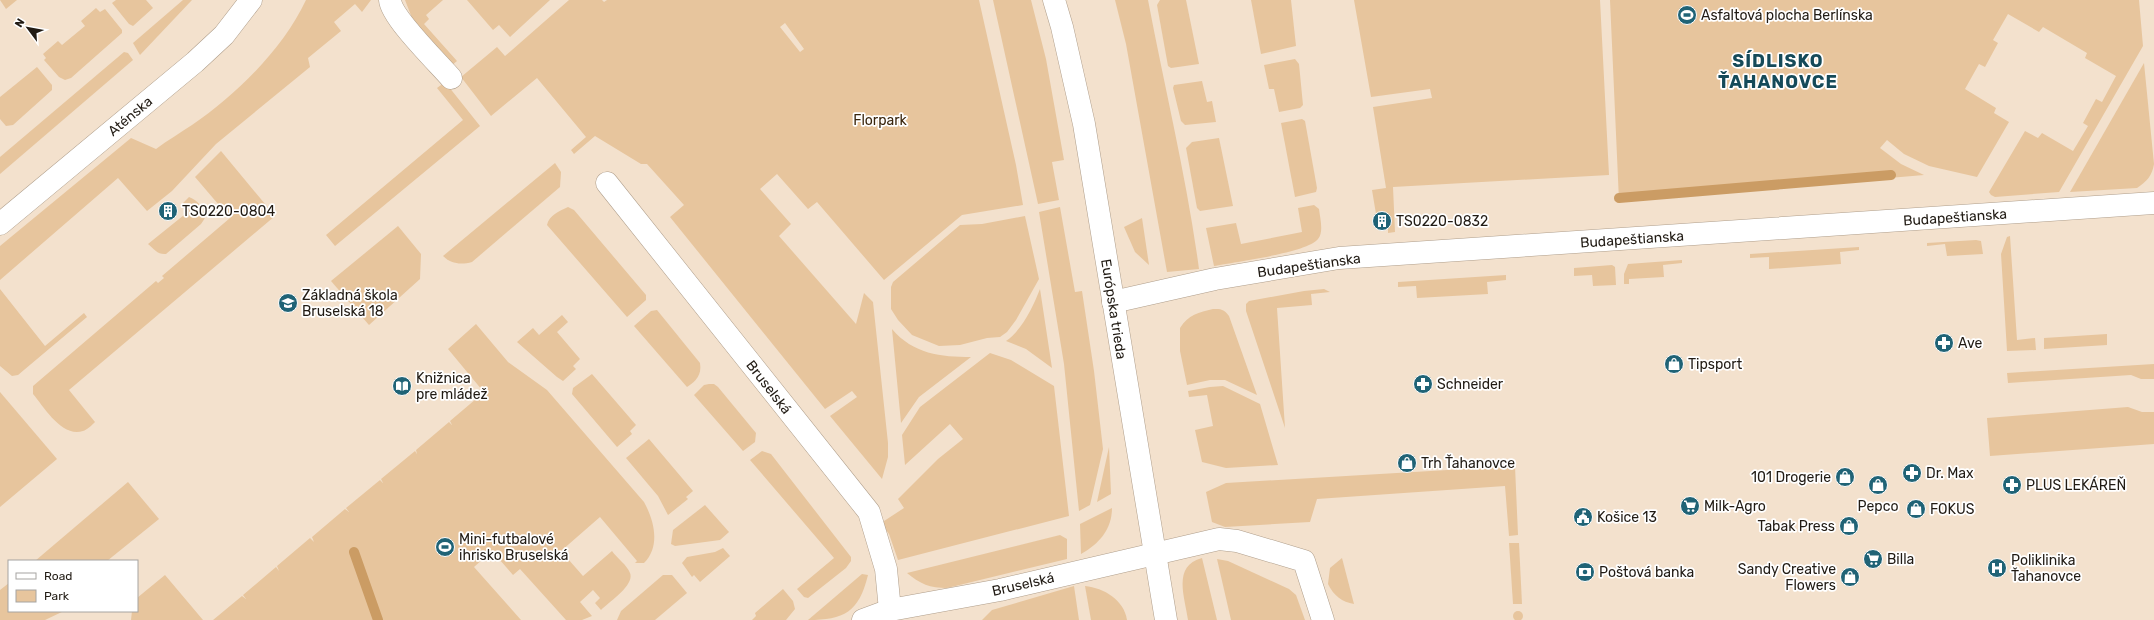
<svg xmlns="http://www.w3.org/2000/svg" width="2154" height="620" font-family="Rubik,sans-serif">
<rect width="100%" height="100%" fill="#f3e1cd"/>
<g fill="#e7c59d" fill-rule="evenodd">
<path d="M0,0h17l-11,9z"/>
<path d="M116,0h30l7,8 -20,18 -4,-2 -17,-21z"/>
<path d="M183,0h9l-52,55 -7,-12z"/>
<path d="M306,0h65l-9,12 -7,-8 -21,18 7,9 -33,27 2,9 -94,77 -44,47 -25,20 -29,-33 -118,102v-34l131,-108 25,11c12,-9 24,-16 36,-24 44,-30 91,-76 114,-125z"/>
<path d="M405,0h38l-17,15 3,4 -5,5 33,37 -6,5 -39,-48z"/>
<path d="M467,0h83l-40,37 -11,-12 -6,5z"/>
<path d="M569,0h33l2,2 3,-2h372l37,165 7,40 -61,10 -78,65 -67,-78 -9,7 -31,-35 -17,15 31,35 -12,12 77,88 8,-31 9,9 15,141v14l-6,22 -52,-63 27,-19 -5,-6 -27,18 -155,-192 14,-12 -37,-41h-6l-46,-28 -21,18 -3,-4 15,-13 -49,-59 -46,38 -30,-39 36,-30 8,9zM785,23l19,26 -4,3 -20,-25z"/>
<path d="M993,0h38l15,59 18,101 -12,2 7,38 -21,4z"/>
<path d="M1115,0h33c17,90 39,179 51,269l-32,3 -41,-228z"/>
<path d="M1160,0h26l13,64 -28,4 -3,-2 -11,-61z"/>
<path d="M1251,0h40l5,46 -35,8z"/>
<path d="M1354,0h246l9,175 -216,12 2,45 -7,1v-19h-12l-4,-24 14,-2 -13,-81 59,-9 -2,-9 -59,8z"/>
<path d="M1610,0h529l4,46 -84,146 -64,5 -4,-2 -2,-3 36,-61 13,7 4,-5 31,18 15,-25 -5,-3 13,-24 6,3 14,-26 -31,-18 2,-5 -44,-26 -4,5 -31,-18 -15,26 5,3 -13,24 -6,-3 -14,25 31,19 -2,5 15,9 -32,55 -48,-11 -25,-12 -17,-14 -7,8 21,16 23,11 -305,26z"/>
<path d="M96,8l4,4 5,-3 17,21v3l-51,45 -6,2 -6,-3 -15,-17 2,-2 -3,-4 15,-13 4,4 23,-19 -4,-5z"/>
<path d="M124,52l4,1 5,7 -133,114v-17z"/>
<path d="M1295,59l4,5 4,41 -3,3 -21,4 -5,-23h-5l-5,-24z"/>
<path d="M2144,63l10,101c-2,12 -7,17 -17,24l-67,4z"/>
<path d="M37,67l15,18v5l-39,35 -7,1 -6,-7v-22z"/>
<path d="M1202,81l5,21 5,-1 4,21 -31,3 -4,-4 -8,-33 1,-3z"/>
<path d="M445,82l35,44 -145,120 -9,-11 137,-115 -26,-32z"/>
<path d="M1302,119l3,2 12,67 -1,4 -21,5 -14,-74z"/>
<path d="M1219,138l14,68 -33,5 -3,-3 -11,-60 6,-6z"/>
<path d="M221,151l54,65 -206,174 26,32c-3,3 -8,8 -12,9 -21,7 -39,-24 -50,-37v-8l123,-105 2,2 6,-5 -2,-2 68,-58 -35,-41z"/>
<path d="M555,163l6,9 -1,15 -88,75c-11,3 -21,2 -29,-6z"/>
<path d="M189,197c9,3 15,12 16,21l-4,6 -35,30c-8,1 -12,-5 -18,-10l41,-33 -6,-8z"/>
<path d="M1314,205l5,4c1,9 5,23 -1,30 -11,14 -84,23 -104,27l-8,-38 30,-5 5,21 61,-12 -4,-24z"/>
<path d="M568,207l6,3 72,85v5l-19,17 -80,-92c2,-10 13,-14 21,-18z"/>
<path d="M1060,207l15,85 7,-1 12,80 9,78 -13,56 -11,6 -15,-147 -25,-152z"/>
<path d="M1025,216l14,63 -23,41 -9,12 -7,5 -13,1 -27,7 -21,1 -27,-11 -14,-15 -7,-11v-22l2,-5 67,-57 22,-1z"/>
<path d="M1142,218l7,47 -14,-13 -11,-25z"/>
<path d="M398,226l23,28 -1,25 -51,46 -38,-44z"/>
<path d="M2010,236l7,104 18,-2 1,12 -29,1 -6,-97 6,-17z"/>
<path d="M1976,240l5,1 2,13 -36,2 -2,-12 -18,2v-3z"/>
<path d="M1859,247v3l-19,2 1,12 -72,5v-12l-19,1v-4z"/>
<path d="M1682,260v3l-19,2 1,12 -35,2v5h-5v-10l4,-10z"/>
<path d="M1612,265l3,2 1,18 -23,1 -1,-11 -18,1v-8z"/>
<path d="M1506,275v5l-19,2 1,12 -71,4 -1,-12 -18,1v-5z"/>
<path d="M0,289l45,57 39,-33 3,4 -69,58 -6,1 -12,-10z"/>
<path d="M1040,289l12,79 -26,-19 -20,-8c16,-11 27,-34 34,-52z"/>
<path d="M1324,289l6,3 -19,2 1,11 -35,3 8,120 -39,-117v-7l3,-3 55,-10z"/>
<path d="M1213,309c8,0 11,0 16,7l28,79 -32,-15h-15l-23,5 -7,-34v-23c8,-13 19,-16 33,-19z"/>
<path d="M657,310l43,53c2,12 -4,18 -13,24l-53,-61 17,-15z"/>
<path d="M562,315l6,7 -11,10 23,27 -7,7 3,3 -13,12 -6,-4 -40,-35 16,-14 6,7z"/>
<path d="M476,324l32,38 39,28 97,112c10,18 17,44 0,61h-9l2,-2 -37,-44 -39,34 22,25 29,-25c5,7 15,14 18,22 5,12 -21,29 -29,37l-6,-7 5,-5 -7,-8 -13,12 12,14 -10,4h-16l-46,-51 -7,6 -21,-24 -18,16 47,53h-308l29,-24 4,3 -3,-4 33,-28 3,4 -2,-5 33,-28 4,4 -2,-5 33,-28 4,3 -3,-4 34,-28 3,3 -2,-4 34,-28 2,3 -1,-4 33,-28 3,3 -2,-4 33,-28 4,3 -39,-47z"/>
<path d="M892,329c21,25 49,28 79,28l-52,40 -18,26z"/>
<path d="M2107,334v11l-63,4v-11z"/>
<path d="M990,353l21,7 43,26 15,130 -171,44 -9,-26 -8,-11 23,-15 -6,-9 40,-40 25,-20 -13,-15 -45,41 -3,-30 18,-28z"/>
<path d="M2154,364v15h-13l-10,-4 -123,8 -1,-10z"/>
<path d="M592,374l44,51 -6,6 2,3 -15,13 -45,-53 1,-6z"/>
<path d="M709,384h5l4,3 38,46 -1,9 -12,9 -49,-56 10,-10z"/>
<path d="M1223,386l37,18 18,61 -52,3 -24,-6 -7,-32 18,-4 -6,-31 -18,2 -1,-6 22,-4z"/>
<path d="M0,392l57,67 -57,48z"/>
<path d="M2128,407l14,5h12v32l-164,12 -3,-38z"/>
<path d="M649,439l44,52 -7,6 2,2 -20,16 -10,-19 -32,-38z"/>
<path d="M1109,447l2,47 -14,8z"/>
<path d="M762,451l9,3 80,103v4l-5,7 -38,30 -4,-1 -7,-8 37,-31 -84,-98z"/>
<path d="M1515,466l3,69 -9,1 -4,-50 -188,13 -7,23 -85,5 -13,-5 -6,-30 20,-9z"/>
<path d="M128,482l31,37 -52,42h-72z"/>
<path d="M705,505l24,27 -9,8 -45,6 -4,-2 2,-14z"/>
<path d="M1112,508c0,21 -13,36 -31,46l-1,-30z"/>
<path d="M1060,535l7,4v20l-120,29c-17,0 -27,-4 -40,-15z"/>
<path d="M1509,543h10l3,61h-9z"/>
<path d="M723,548l7,8 -30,26 -6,-7 -2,2 -10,-14 5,-6 28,-5z"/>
<path d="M1202,558l15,62h-29c-3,-23 -16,-54 14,-62z"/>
<path d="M1342,558l12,46c-12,-2 -20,-8 -26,-20l2,-16z"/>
<path d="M1217,559l11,2 61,28 7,6 9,25h-74z"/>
<path d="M862,574l6,1c-9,37 -24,45 -60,45z"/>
<path d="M165,575l38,45h-72l1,-9h5v-13z"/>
<path d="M663,575h9l15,18 -32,27h-38l4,-9z"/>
<path d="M9,583v28h55l-19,9h-45v-30z"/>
<path d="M1074,586l5,34h-97l10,-10z"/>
<path d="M1085,586c19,2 39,14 42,34h-36z"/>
<path d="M783,589l10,12 2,8 -9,11h-34l4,-4 -1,-3z"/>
<circle cx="1518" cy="616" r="5"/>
</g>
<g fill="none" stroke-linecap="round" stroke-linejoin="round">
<g stroke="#cb9c64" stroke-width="10">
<path d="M1619,198l272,-23"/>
<path d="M354,552l24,68"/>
</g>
<defs>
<g id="minor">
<path d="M390,0c1,17 48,63 61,78"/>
<path d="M1054,0l8,27 22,97 82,496"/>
<path d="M607,183l262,329 17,57 4,41"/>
<path d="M0,224l195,-162 29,-27 27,-35"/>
<path d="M1113,302l102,-23 124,-21 815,-55"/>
<path d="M863,620l27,-10 110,-20 219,-51 18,2 67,20 19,59"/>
</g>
</defs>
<use href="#minor" stroke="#af9e8b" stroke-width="23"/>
<use href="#minor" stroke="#fff" stroke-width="22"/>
</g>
<defs>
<symbol id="stadium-disc" viewBox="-11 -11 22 22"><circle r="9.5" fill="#206376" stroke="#fff"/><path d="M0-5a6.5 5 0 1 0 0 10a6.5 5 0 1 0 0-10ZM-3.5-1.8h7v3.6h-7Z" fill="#fff"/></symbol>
<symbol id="building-disc" viewBox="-11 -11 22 22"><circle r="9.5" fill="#206376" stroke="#fff"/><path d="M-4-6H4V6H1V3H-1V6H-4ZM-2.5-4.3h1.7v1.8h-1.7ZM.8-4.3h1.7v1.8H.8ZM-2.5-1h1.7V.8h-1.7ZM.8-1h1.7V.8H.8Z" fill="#fff"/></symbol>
<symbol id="school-disc" viewBox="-11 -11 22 22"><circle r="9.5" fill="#206376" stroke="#fff"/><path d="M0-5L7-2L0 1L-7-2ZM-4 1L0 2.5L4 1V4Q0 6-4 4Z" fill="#fff"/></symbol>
<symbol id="pharmacy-disc" viewBox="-11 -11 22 22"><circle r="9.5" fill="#206376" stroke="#fff"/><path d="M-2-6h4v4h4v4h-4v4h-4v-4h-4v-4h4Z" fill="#fff"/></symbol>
<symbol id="shop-disc" viewBox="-11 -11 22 22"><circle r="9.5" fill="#206376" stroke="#fff"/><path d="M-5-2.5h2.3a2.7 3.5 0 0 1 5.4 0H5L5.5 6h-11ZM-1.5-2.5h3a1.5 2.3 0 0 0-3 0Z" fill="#fff"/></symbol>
<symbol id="library-disc" viewBox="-11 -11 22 22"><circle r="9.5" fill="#206376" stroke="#fff"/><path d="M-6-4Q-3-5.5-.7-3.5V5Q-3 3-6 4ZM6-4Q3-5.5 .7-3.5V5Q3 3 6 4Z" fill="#fff"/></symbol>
<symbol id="supermarket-disc" viewBox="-11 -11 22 22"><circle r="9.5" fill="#206376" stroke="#fff"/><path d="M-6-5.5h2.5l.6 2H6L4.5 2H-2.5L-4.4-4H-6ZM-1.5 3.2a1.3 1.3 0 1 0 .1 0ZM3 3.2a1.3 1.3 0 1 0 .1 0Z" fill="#fff"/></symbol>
<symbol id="civic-disc" viewBox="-11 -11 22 22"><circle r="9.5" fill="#206376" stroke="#fff"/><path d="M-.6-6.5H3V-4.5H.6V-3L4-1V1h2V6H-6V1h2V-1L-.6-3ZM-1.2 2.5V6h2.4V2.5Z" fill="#fff"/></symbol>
<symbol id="hospital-disc" viewBox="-11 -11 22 22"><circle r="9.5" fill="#206376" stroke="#fff"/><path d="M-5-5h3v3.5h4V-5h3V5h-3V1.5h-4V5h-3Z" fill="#fff"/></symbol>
<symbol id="bank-disc" viewBox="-11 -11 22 22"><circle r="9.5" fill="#206376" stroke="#fff"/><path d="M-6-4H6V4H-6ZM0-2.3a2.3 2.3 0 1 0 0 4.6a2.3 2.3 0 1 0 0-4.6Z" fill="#fff"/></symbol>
</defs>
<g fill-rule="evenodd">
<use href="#stadium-disc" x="1676" y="4" width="22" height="22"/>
<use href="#building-disc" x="157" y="200" width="22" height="22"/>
<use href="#building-disc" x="1371" y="210" width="22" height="22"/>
<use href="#school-disc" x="277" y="292" width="22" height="22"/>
<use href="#pharmacy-disc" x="1933" y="332" width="22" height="22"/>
<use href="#shop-disc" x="1663" y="353" width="22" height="22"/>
<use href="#pharmacy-disc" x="1412" y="373" width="22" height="22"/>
<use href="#library-disc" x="391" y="375" width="22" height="22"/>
<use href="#shop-disc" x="1396" y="452" width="22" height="22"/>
<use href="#pharmacy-disc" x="1901" y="462" width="22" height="22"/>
<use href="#shop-disc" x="1834" y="466" width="22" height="22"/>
<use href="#shop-disc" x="1867" y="474" width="22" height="22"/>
<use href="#pharmacy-disc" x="2001" y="474" width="22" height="22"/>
<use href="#supermarket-disc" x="1679" y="495" width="22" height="22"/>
<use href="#shop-disc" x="1905" y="498" width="22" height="22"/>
<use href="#civic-disc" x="1572" y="506" width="22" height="22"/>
<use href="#shop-disc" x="1838" y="515" width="22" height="22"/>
<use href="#stadium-disc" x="434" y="536" width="22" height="22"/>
<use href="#supermarket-disc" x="1862" y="548" width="22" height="22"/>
<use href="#hospital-disc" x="1986" y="557" width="22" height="22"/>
<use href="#bank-disc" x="1574" y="561" width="22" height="22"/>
<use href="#shop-disc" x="1839" y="566" width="22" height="22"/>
</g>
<g text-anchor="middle" stroke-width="3.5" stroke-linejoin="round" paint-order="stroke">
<g font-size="14" fill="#211b14" stroke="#fff" text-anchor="start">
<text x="1701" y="20">Asfaltová plocha Berlínska</text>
<text x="182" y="216">TS0220-0804</text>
<text x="1396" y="226">TS0220-0832</text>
<text x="302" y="300">Základná škola<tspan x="302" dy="16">Bruselská 18</tspan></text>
<text x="1958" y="348">Ave</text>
<text x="1688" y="369">Tipsport</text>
<text x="416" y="383">Knižnica<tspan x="416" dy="16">pre mládež</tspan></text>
<text x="1437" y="389">Schneider</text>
<text x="1421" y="468">Trh Ťahanovce</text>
<text x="1926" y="478">Dr. Max</text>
<text x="1831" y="482" text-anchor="end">101 Drogerie</text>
<text x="2026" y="490">PLUS LEKÁREŇ</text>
<text x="1704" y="511">Milk-Agro</text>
<text x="1878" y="511" text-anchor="middle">Pepco</text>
<text x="1930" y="514">FOKUS</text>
<text x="1597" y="522">Košice 13</text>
<text x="1835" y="531" text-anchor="end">Tabak Press</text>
<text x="459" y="544">Mini-futbalové<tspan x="459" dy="16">ihrisko Bruselská</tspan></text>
<text x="1887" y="564">Billa</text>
<text x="2011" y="565">Poliklinika<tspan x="2011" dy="16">Ťahanovce</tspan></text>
<text x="1836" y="574" text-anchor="end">Sandy Creative<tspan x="1836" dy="16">Flowers</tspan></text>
<text x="1599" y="577">Poštová banka</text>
</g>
<g font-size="14" fill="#211b14" stroke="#fff">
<text transform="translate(130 116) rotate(-40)" y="5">Aténska</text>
<text transform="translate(1955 217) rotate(-4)" y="5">Budapeštianska</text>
<text transform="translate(1632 239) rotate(-4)" y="5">Budapeštianska</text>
<text transform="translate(1309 265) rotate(-8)" y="5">Budapeštianska</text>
<text transform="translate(1114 309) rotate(81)" y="5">Európska trieda</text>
<text transform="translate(769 387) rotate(52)" y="5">Bruselská</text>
<text transform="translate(1023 584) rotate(-13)" y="5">Bruselská</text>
</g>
<g font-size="14" fill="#39250c" stroke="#fff">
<text x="880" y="125">Florpark</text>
</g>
<g font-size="18" font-weight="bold" letter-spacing="1" fill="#154a59" stroke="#fff">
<text x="1778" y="67">SÍDLISKO<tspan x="1778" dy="21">ŤAHANOVCE</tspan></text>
</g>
</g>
<rect x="8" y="560" width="130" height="52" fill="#ffffff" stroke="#a6a4a1"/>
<rect x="16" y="573" width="20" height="6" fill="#ffffff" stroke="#a6a4a1"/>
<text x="44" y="580" font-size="12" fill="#211b14">Road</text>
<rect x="16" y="590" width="20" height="12" fill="#e7c59d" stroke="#a6a4a1"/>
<text x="44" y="600" font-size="12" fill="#211b14">Park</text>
<g transform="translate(28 28) rotate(302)" stroke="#ffffff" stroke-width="3" paint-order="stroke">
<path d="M0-3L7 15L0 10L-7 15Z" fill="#211b14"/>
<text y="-6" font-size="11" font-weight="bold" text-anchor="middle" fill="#211b14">N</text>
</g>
</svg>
